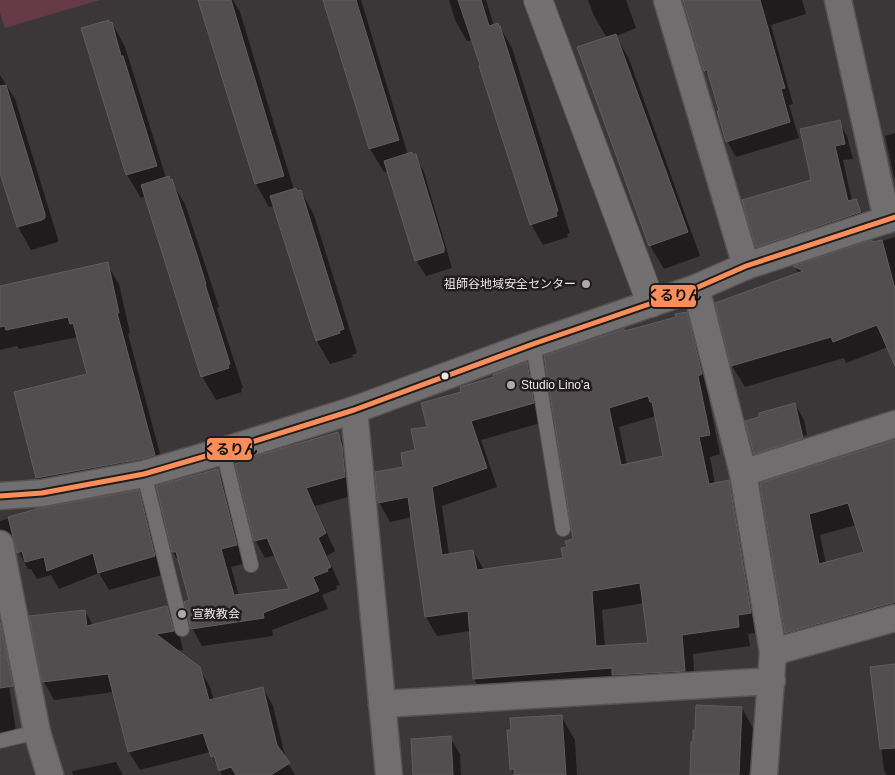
<svg xmlns="http://www.w3.org/2000/svg" width="895" height="775" font-family="Helvetica,'Noto Sans JP',sans-serif">
<rect width="100%" height="100%" fill="#3b3637"/>
<path fill="#653945" d="M0,0h100l-95,28 -5,-15z"/>
<g fill="#0007" fill-rule="evenodd">
<path d="M199,0h34l7,12 54,178 3,2 4,-1 13,24 43,138 -5,2 1,2 -23,7 -13,-23 -43,-135 -5,1 -13,-23z"/>
<path d="M325,0h36l47,155 7,1 9,16 28,96 -26,8 -10,-16 -28,-89 -4,1 -14,-23z"/>
<path d="M449,0h37l8,26 6,1 12,21 58,185 -3,1 1,3 -25,8 -12,-21 -59,-184 -5,1 -12,-21z"/>
<path d="M588,0h38l10,28 -20,8 13,23 71,197 -36,13 -14,-23 -71,-198 28,-10 -13,-22z"/>
<path d="M684,0h118l4,14 -35,11 22,79 -4,1 10,33 -63,19 -9,-16 -6,-29 -9,-30 -7,-12z"/>
<path d="M108,21l2,3 2,-1 13,24 41,131 5,3 14,23 34,103 -2,1 26,80 -2,1 1,3 -26,8 -14,-24 -56,-180 -5,2 -14,-23z"/>
<path d="M0,75l15,24 43,140v3l-27,8 -13,-23 -18,-59z"/>
<path d="M839,122l8,14 6,23 -10,1 9,41 3,-1 9,15 -98,46 -9,-15 56,-65z"/>
<path d="M895,133v48l-10,-45z"/>
<path d="M895,237v126l-7,-16 -42,16 -2,-5 -99,29 -13,-21 -15,-63 82,-29 -4,-7 76,-25 1,2z"/>
<path d="M107,264l12,20 11,49 -2,1 38,142 -117,22 -12,-20 -21,-85 73,-18 -11,-38 -59,12 -2,-3 -17,4v-62z"/>
<path d="M686,313l11,19 16,62 -5,1 12,59 -10,3 5,27 13,-3 11,19 23,132 -14,2 2,12 -57,8 2,36 -210,8 -11,-19 -4,-48 -33,5 -11,-19 -14,-100 -22,5 -11,-20 38,-51 11,-23 35,-35 64,-29 11,19 6,39 -63,18 16,47 -55,19 7,49 24,-4 11,19 80,-11 4,-11 7,-8 50,-208 53,-14zM656,416l9,41 -38,8 -8,-38zM644,603l5,41 -44,3 -3,-37z"/>
<path d="M795,404l9,16 3,15 -50,16v3l51,-16 4,16 -48,15 -9,-16 5,-36z"/>
<path d="M338,434l10,17 7,44 -40,11 20,45 -8,5 13,29 -4,1 1,3 -15,6 6,14 -56,21 1,6 -71,10 -10,-18 -1,-27 -10,-36 -8,-13 45,-81 10,17 18,75 -15,4 8,29 51,-6 -14,-35 -11,3 -10,-18z"/>
<path d="M895,441v186l-97,27 -12,-21 -25,-149zM856,525l10,28 -40,11 -6,-29z"/>
<path d="M138,492l11,17 16,65 -56,16 -10,-17 -40,16 -8,-14 -14,4 -6,-10h-3l-11,-21 -9,-1 -8,4v-30l40,-12z"/>
<path d="M167,607l10,19 6,24 -7,1 23,17 11,19 4,13 49,-12 10,18 13,54 9,15h-73l-12,-23 -70,18 -11,-18 -15,-60 -60,8 -10,-18 41,-71 8,14z"/>
<path d="M0,636l2,3 16,106 -18,4z"/>
<path d="M895,665v110h-8l-3,-4 -12,-103z"/>
<path d="M742,708l13,24 -2,43h-62l5,-43z"/>
<path d="M561,716l14,24 2,35h-63l-3,-6z"/>
<path d="M450,738l10,16 1,21h-46z"/>
<path d="M116,762l7,13h-50l-1,-4z"/>
</g>
<g fill="#524d4e" stroke="#615d5e" fill-rule="evenodd">
<path d="M198,0h33l53,176 -29,8z"/>
<path d="M323,0h33l43,140 -30,9z"/>
<path d="M458,0h23l8,26 9,-3 1,3h1l58,185 -2,1 1,4 -27,9 -51,-159 1,-1z"/>
<path d="M683,0h77l25,88 -4,1 9,33 -64,20 -9,-31h2l-12,-41 -3,1z"/>
<path d="M109,20v3l3,-1 9,34h2l34,110 -31,9 -45,-147z"/>
<path d="M616,34l72,198 -39,14 -72,-199z"/>
<path d="M6,85l39,129v4l-3,2 -25,7 -17,-54v-87z"/>
<path d="M840,120l5,24 -10,2 13,55 8,-2 5,13 -105,35 -14,-47 69,-20 -11,-51z"/>
<path d="M412,152l1,3 3,-1 28,93v5l-29,9 -31,-100z"/>
<path d="M169,176l1,4 2,-1 26,79 8,26h-1l25,80 -2,1 1,3 -28,9 -60,-192z"/>
<path d="M296,188l1,3 4,-1 43,139 -5,2 1,2 -24,8 -46,-145z"/>
<path d="M872,240v2l10,-2 13,49v77l-18,-41 -44,17 -2,-5 -100,29 -16,-63 88,-32 -10,-5z"/>
<path d="M108,262l11,51h-2l38,142 -14,4 -105,19 -22,-86 73,-18 -14,-51 -3,1 -2,-7 -62,13 -1,-4 -5,1v-41z"/>
<path d="M687,312l15,62 -4,2 12,59 -11,2 10,47 20,-4 22,133 -13,2 1,12 -57,8 3,36 -73,4v-7l-139,11 -5,-68 -43,6 -17,-120 -30,6 -3,-31 28,-5 -2,-14 14,-3 -4,-21 16,-2 -6,-24 40,-11 -1,-5 34,-10 -1,-2 34,-13 7,41 -63,18 16,47 -55,19 10,68 31,-5 4,20 86,-12 -2,-10 6,-1 -2,-6 8,-2 -29,-183 80,-27 1,2 51,-14 -1,-3zM648,396l2,6h2l11,54 -42,9 -12,-57zM640,583l8,60 -52,3 -4,-55z"/>
<path d="M795,403l8,35 -49,16 -9,-33 14,-4v-4z"/>
<path d="M338,432l4,14 3,31 -39,11 20,45 -8,5 13,29 -4,2 1,2 -15,6 6,14 -56,22 1,5 -73,11 -7,-27 5,-2 -13,-48h-4l-16,-66 62,-17 19,76 -16,4 13,46 55,-6 -22,-51 -13,3 -19,-77 28,-10z"/>
<path d="M895,440v162l-110,31 -25,-150zM848,503l16,49 -45,12 -10,-50z"/>
<path d="M139,490l16,66 -57,17 -5,-20 -46,18 -3,-14 -19,5 -3,-11 -5,2 -9,-36 32,-9z"/>
<path d="M167,606l7,25 -18,3 44,33 9,33 54,-13 14,58 13,18 -19,12h-35l-5,-8 -12,4 -5,-15 -3,1 -8,-24 -75,19 -20,-78 -66,8 -13,-66 56,-6 2,16z"/>
<path d="M0,622l13,64 -13,2z"/>
<path d="M895,664v84l-15,1 -10,-82z"/>
<path d="M696,705l46,2 -3,68h-49l1,-33 2,-1v-11l2,1z"/>
<path d="M562,715l4,60h-52v-6l-4,1 -3,-40h4l-1,-12z"/>
<path d="M451,736l2,39h-40l-2,-36z"/>
</g>
<g fill="none" stroke-linecap="round" stroke-linejoin="round">
<defs>
<g id="lane">
<path d="M533,344l30,185"/>
<path d="M223,451l28,114"/>
<path d="M144,474l38,155"/>
<path d="M0,741l37,-9"/>
</g>
<g id="street">
<path d="M667,0l79,266"/>
<path d="M838,0l49,220"/>
<path d="M696,288l47,185 30,179 -9,123"/>
<path d="M354,410l35,365"/>
<path d="M743,473l152,-49"/>
<path d="M0,496l42,-3 102,-19 79,-23 131,-41 179,-66 163,-56 50,-22 149,-49"/>
<path d="M0,544l37,188 13,43"/>
<path d="M773,652l122,-34"/>
<path d="M382,704l390,-23"/>
</g>
<path id="secondary" d="M538,0l113,303"/>
</defs>
<use href="#lane" stroke="#575354" stroke-width="16"/>
<use href="#street" stroke="#575354" stroke-width="29"/>
<use href="#secondary" stroke="#575354" stroke-width="30"/>
<use href="#lane" stroke="#706e6e" stroke-width="14"/>
<use href="#street" stroke="#706e6e" stroke-width="26"/>
<use href="#secondary" stroke="#737071" stroke-width="28"/>
<defs>
<path id="bus-1" d="M0,496l42,-3 102,-19 79,-23 131,-41 179,-66 163,-56 50,-22 149,-49"/>
</defs>
<use href="#bus-1" stroke="#211d1e" stroke-width="9"/>
<use href="#bus-1" stroke="#fa8e5a" stroke-width="5"/>
</g>
<g fill="#afa9aa" stroke="#211d1e" stroke-width="2">
<circle cx="586" cy="284" r="5"/>
<circle cx="511" cy="385" r="5"/>
<circle cx="182" cy="614" r="5"/>
</g>
<circle fill="#ede7e8" stroke="#211d1e" stroke-width="2" cx="445" cy="376" r="4.5"/>
<g text-anchor="middle" stroke-width="5" stroke-linejoin="round" paint-order="stroke">
<g font-size="12" fill="#ede7e8" stroke="#211d1e" text-anchor="start">
<text x="576" y="288" text-anchor="end">祖師谷地域安全センター</text>
<text x="521" y="389">Studio Lino'a</text>
<text x="192" y="618">宣教教会</text>
</g>
</g>
<g stroke="#211d1e" stroke-width="2">
<rect x="650" y="284" width="47" height="24" rx="5" fill="#fa8e5a"/>
<rect x="206" y="437" width="47" height="24" rx="5" fill="#fa8e5a"/>
</g>
<g font-size="14" text-anchor="middle" font-weight="bold" fill="#111">
<text x="674" y="300">くるりん</text>
<text x="230" y="454">くるりん</text>
</g>
</svg>
